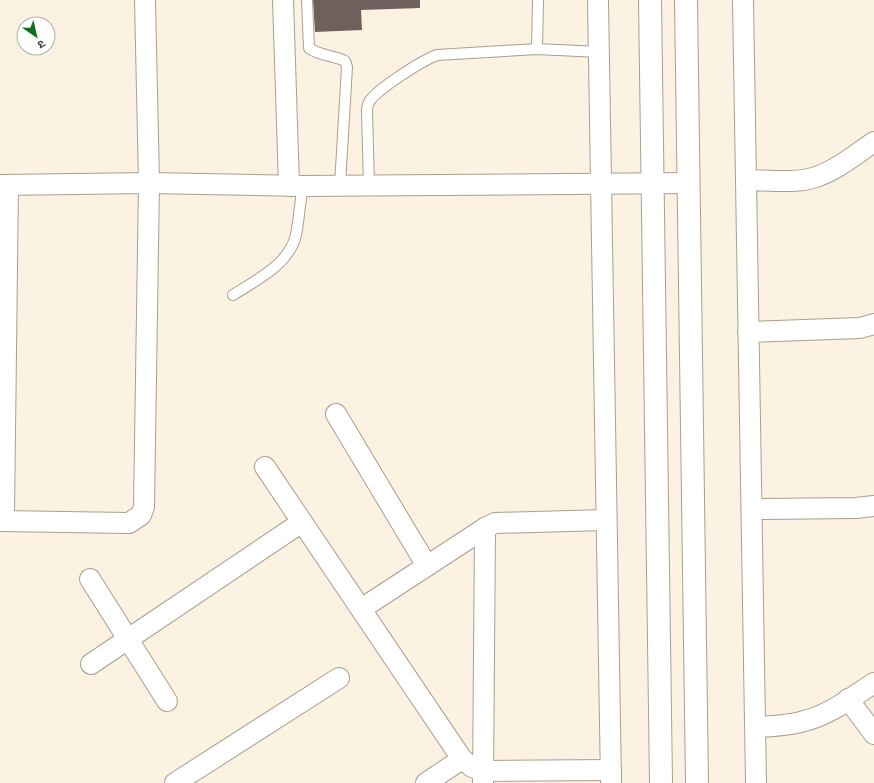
<svg xmlns="http://www.w3.org/2000/svg" width="874" height="783" font-family="'Roboto Condensed','Noto Sans Devanagari',sans-serif">
<rect width="100%" height="100%" fill="#fcf2e2"/>
<path fill="#715f5e" d="M313,0h107v8l-59,2 1,20 -47,2z"/>
<g fill="none" stroke-linecap="round" stroke-linejoin="round">
<defs>
<g id="service">
<path d="M307,0l2,48c10,8 25,7 36,13l2,6 -7,118"/>
<path d="M537,49l1,-49"/>
<path d="M369,185l-2,-74c0,-3 1,-7 2,-9 8,-13 54,-42 68,-47l100,-6 62,3"/>
<path d="M233,295c23,-15 56,-30 63,-60 3,-16 4,-33 7,-49"/>
</g>
<g id="minor">
<path d="M283,0l6,186"/>
<path d="M598,0l13,783"/>
<path d="M743,0l13,783"/>
<path d="M746,180c20,0 51,4 70,-3 21,-7 40,-23 58,-35"/>
<path d="M0,185l149,-2 154,3 386,-3"/>
<path d="M748,332l112,-4 14,-4"/>
<path d="M336,414l91,152"/>
<path d="M265,467l197,292 10,8 11,4 128,-1"/>
<path d="M752,509l104,-1 18,-2"/>
<path d="M0,521l129,2 12,-8 3,-8 5,-324 -4,-183"/>
<path d="M0,521l4,-6 4,-330"/>
<path d="M90,579l77,122"/>
<path d="M361,609l124,-81 10,-5 110,-3"/>
<path d="M91,664l211,-142"/>
<path d="M848,699l26,35"/>
<path d="M756,727c16,-1 33,-1 48,-6 26,-6 48,-24 70,-38"/>
<path d="M483,782l2,-254"/>
<path d="M175,783l164,-105"/>
<path d="M426,783l36,-24"/>
</g>
<g id="tertiary">
<path d="M650,0l11,783"/>
<path d="M686,0l11,783"/>
</g>
</defs>
<use href="#service" stroke="#a99f91" stroke-width="12"/>
<use href="#minor" stroke="#a99f91" stroke-width="22"/>
<use href="#tertiary" stroke="#a99f91" stroke-width="24"/>
<use href="#service" stroke="#fff" stroke-width="10"/>
<use href="#minor" stroke="#fff" stroke-width="20"/>
<use href="#tertiary" stroke="#fff" stroke-width="22"/>
</g>
<g transform="translate(36 36) rotate(146)"><circle r="19" fill="#ffffff" stroke="#b3b1af"/>
<path d="M0-3L7 15L0 10L-7 15Z" fill="#0e6e1c"/>
<text y="-6" font-size="11" font-weight="bold" text-anchor="middle" fill="#413c36">उ</text>
</g>
</svg>
